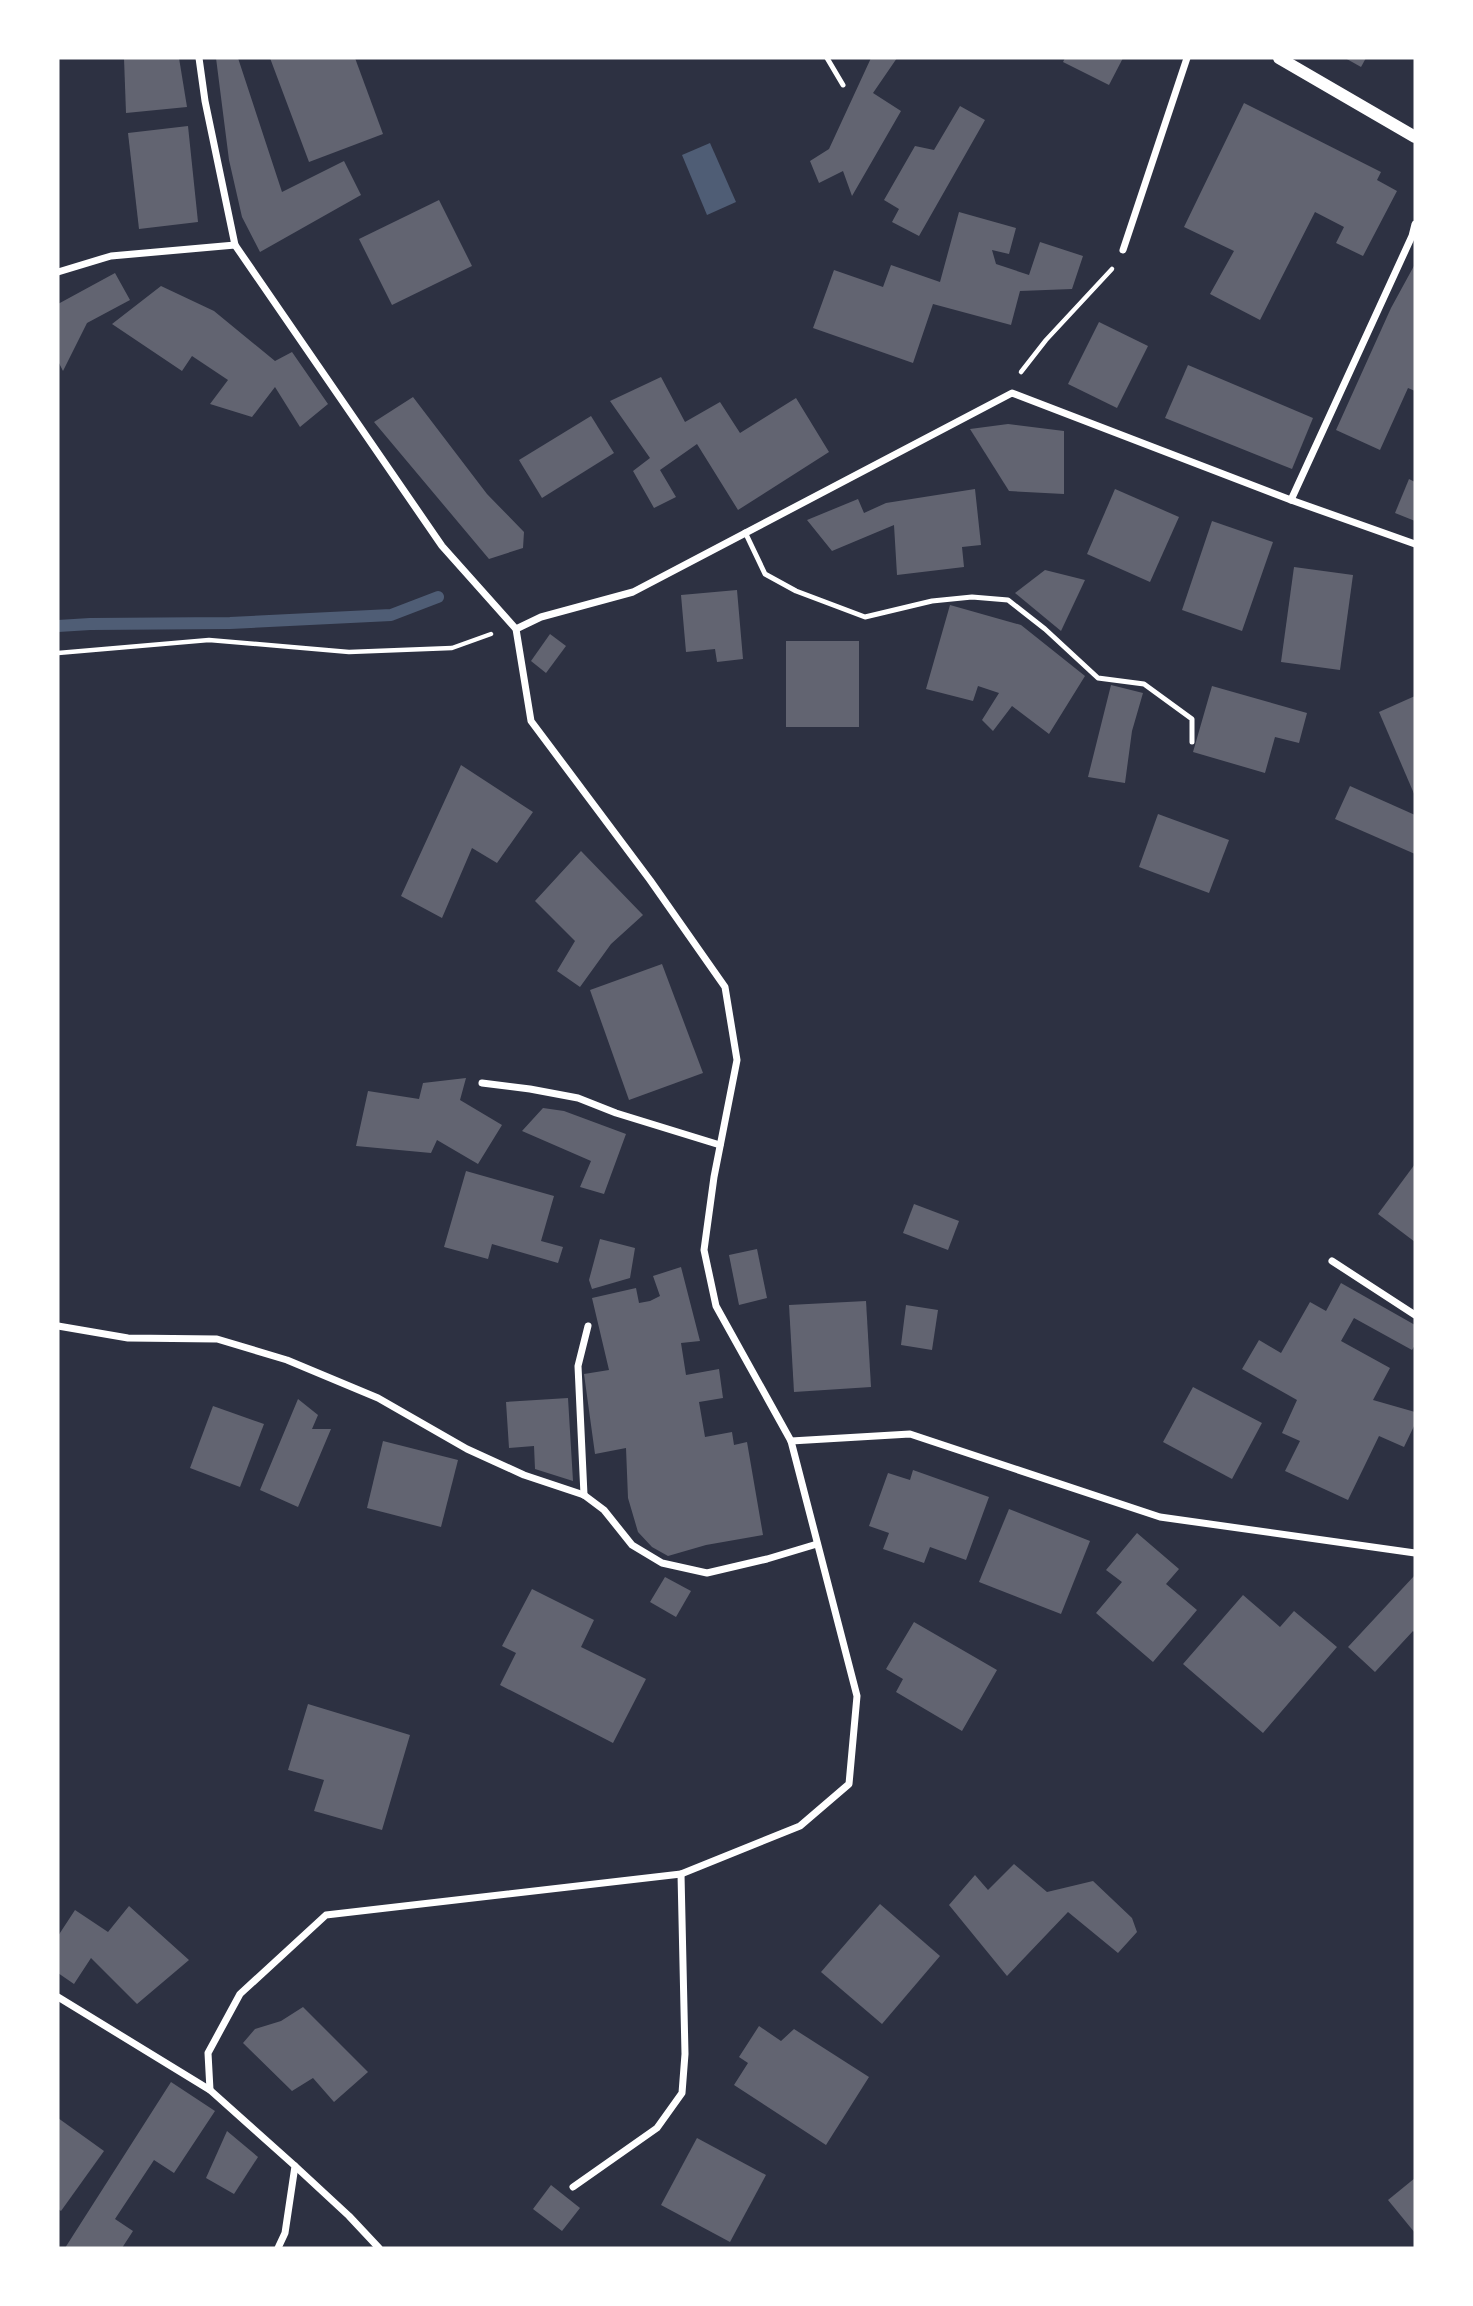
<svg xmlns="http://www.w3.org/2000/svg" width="1473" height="2306" font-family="Arial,sans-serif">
<rect width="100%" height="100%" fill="#2d3142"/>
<path fill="#4f5d75" d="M710,143l26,59 -29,13 -25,-60z"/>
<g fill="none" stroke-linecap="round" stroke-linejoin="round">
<path stroke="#4f5d75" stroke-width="12" d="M58,626l32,-2 140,-1 161,-8 47,-18"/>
</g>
<g fill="#626471">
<path d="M124,58h55l8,49 -61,6z"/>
<path d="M216,58h22l44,134 62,-31 17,34 -101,57 -18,-35 -13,-57z"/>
<path d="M270,58h85l28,76 -74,28z"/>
<path d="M871,58h26l-24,35 28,18 -49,85 -9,-25 -24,12 -9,-22 19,-12z"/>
<path d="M1065,58h58l-14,27 -46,-23z"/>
<path d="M1345,58h21l-5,9z"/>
<path d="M1244,103l137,69 -4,8 20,11 -34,65 -27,-13 8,-16 -29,-15 -55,108 -50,-26 24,-43 -50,-24z"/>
<path d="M960,106l25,14 -66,116 -27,-14 7,-13 -15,-9 31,-54 19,4z"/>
<path d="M188,126l10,96 -59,7 -11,-96z"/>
<path d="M439,200l33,66 -80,39 -33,-66z"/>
<path d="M959,212l57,16 -7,26 -17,-4 4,14 33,11 11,-33 43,14 -11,33 -52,2 -9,34 -78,-21 -20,59 -100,-35 21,-58 49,17 8,-22 49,17z"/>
<path d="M1415,264v127l-7,-3 -28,62 -44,-20 55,-122z"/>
<path d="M115,273l15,27 -43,23 -24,48 -5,-10v-57z"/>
<path d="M161,286l53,25 61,50 17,-9 36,52 -28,23 -25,-40 -23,30 -42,-13 18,-24 -36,-24 -10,15 -70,-47z"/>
<path d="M1099,322l49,24 -31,62 -49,-24z"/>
<path d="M1188,365l125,53 -21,51 -127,-51z"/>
<path d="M661,377l24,45 35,-20 20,31 56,-35 33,54 -91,58 -41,-66 -37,26 16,27 -22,11 -21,-37 17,-13 -40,-57z"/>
<path d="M413,397l74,97 37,38 -1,16 -34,11 -115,-137z"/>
<path d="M591,416l23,37 -72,45 -23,-38z"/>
<path d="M1008,424l56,7v63l-55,-3 -39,-62z"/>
<path d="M1409,479l6,3v39l-20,-8z"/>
<path d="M975,489l6,56 -19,2 2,20 -67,8 -3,-50 -62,26 -25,-31 51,-21 6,14 22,-10z"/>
<path d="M1115,489l64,28 -29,65 -63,-28z"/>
<path d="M1212,521l61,21 -31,89 -60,-21z"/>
<path d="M1294,567l59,8 -13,95 -59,-8z"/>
<path d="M1045,570l40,10 -24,51 -46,-38z"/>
<path d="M737,590l6,69 -26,3 -2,-13 -29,3 -5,-57z"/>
<path d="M950,605l71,20 64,51 -36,58 -37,-28 -19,25 -11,-11 17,-27 -21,-7 -5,15 -47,-12z"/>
<path d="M550,634l16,12 -20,27 -15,-12z"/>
<rect x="786" y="641" width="73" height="86"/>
<path d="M1111,685l32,8 -11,38 -7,52 -37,-6z"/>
<path d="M1212,686l95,27 -8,30 -24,-6 -10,36 -72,-21z"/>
<path d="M1415,696v100l-36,-84z"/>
<path d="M461,765l72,47 -36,51 -25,-15 -30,70 -41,-22z"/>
<path d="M1350,786l65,29v39l-80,-35z"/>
<path d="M1158,814l71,26 -20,53 -70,-26z"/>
<path d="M581,851l62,64 -32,29 -31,43 -23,-16 18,-30 -40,-40z"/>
<path d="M662,964l41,109 -74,27 -39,-110z"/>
<path d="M466,1078l-6,22 42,25 -24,39 -41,-24 -6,13 -75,-7 12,-55 51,8 4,-16z"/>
<path d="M543,1108l21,3 62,23 -22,60 -24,-7 11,-26 -69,-30z"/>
<path d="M1415,1164v78l-37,-28z"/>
<path d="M466,1171l88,25 -13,45 22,6 -5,16 -66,-19 -4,15 -44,-12z"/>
<path d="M914,1204l45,17 -11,29 -45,-17z"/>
<path d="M600,1239l35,9 -5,30 -38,11 -3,-9z"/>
<path d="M757,1249l10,49 -28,7 -10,-50z"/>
<path d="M681,1267l19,74 -19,2 5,32 33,-6 4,29 -24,4 6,35 27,-5 2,13 13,-3 16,93 -57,10 -38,11 -16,-9 -14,-15 -10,-34 -2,-50 -31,6 -11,-80 25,-4 -17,-72 44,-10 3,15 11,-2 10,-5 -7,-20z"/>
<path d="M1341,1283l74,42v20l-3,5 -58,-32 -13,23 49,27 -17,32 42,12v12l-11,23 -25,-11 -31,64 -63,-29 15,-30 -18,-8 15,-33 -55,-31 17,-29 22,13 29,-51 16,9z"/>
<path d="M866,1301l5,86 -77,5 -5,-87z"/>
<path d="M906,1305l32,5 -6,40 -31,-5z"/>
<path d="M1193,1387l69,36 -30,56 -69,-37z"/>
<path d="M568,1398l5,83 -38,-12 -1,-23 -25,2 -3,-46z"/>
<path d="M298,1399l20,16 -6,14h19l-33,78 -38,-17z"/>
<path d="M213,1406l51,18 -24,63 -50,-19z"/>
<path d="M383,1441l75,19 -17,67 -74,-19z"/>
<path d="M913,1470l76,27 -23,63 -36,-13 -6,16 -41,-14 6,-16 -20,-7 19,-53 22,7z"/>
<path d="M1009,1509l81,32 -29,73 -82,-32z"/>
<path d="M1137,1533l42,36 -13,15 31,26 -44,52 -57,-49 26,-31 -16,-12z"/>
<path d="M1415,1575v58l-2,-2 -38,41 -27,-25z"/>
<path d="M665,1577l26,14 -15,26 -26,-15z"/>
<path d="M532,1589l62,31 -13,27 65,32 -33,64 -113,-58 16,-32 -14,-7z"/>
<path d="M1243,1595l37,32 14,-16 43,36 -74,86 -80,-69z"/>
<path d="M914,1622l83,48 -35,61 -66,-39 7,-13 -17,-10z"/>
<path d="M308,1704l102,31 -28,95 -68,-19 10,-31 -36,-10z"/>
<path d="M1014,1864l33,28 46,-11 39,37 5,14 -19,21 -50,-41 -61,64 -58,-71 26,-30 13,15z"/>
<path d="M880,1904l60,52 -58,68 -61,-52z"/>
<path d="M129,1906l60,54 -52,44 -46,-46 -17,26 -16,-11v-37l17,-26 33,22z"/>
<path d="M303,2007l65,65 -34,30 -21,-24 -21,13 -49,-48 12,-14 26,-8z"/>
<path d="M759,2026l22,15 13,-12 75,48 -43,68 -92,-60 14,-22 -9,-6z"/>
<path d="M171,2082l44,29 -41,62 -20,-13 -39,59 18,12 -11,17h-57z"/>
<path d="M58,2118l46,33 -43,60 -3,-2z"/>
<path d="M227,2131l31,26 -24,37 -28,-16z"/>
<path d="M697,2138l69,37 -36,67 -69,-37z"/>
<path d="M1415,2178v55l-27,-33z"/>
<path d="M551,2185l29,23 -18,23 -29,-22z"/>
</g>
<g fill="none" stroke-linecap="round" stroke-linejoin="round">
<g stroke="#fff" stroke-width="4.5">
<path d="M1021,372l25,-32 66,-71"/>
<path d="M58,653l151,-13 140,12 103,-4 39,-14"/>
</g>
<g stroke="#fff" stroke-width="5">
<path d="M827,58l16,27"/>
<path d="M745,532l20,42 31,17 69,26 67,-16 40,-4 36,3 37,29 53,49 46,6 48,35v23"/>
</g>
<g stroke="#fff" stroke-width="7">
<path d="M199,58l6,43 30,144"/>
<path d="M1123,250l64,-192"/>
<path d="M58,272l53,-16 124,-11 207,301 74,83 15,92 119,159 75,107 12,73 -23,117 -10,73 12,56 75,135 66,255 -8,88 -49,42 -119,48 -355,41 -86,79 -32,59 2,37 85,76 -10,67 -7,15"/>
<path d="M1291,500l121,-264 3,-12"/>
<path d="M516,629l25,-12 92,-25 379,-199 279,107 124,44"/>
<path d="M482,1083l48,6 48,9 38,15 104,32"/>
<path d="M1332,1261l83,54"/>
<path d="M58,1326l70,12 89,1 70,21 91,38 89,51 57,26 60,20 20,15 28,35 30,18 45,10 60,-14 50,-15"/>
<path d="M791,1441l119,-7 250,83 255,36"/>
<path d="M584,1495l-6,-129 10,-40"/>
<path d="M58,1997l152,93"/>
<path d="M295,2166l54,50 30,32"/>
<path d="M573,2187l84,-59 25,-35 3,-39 -4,-180"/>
</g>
<path stroke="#fff" stroke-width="12" d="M1279,58l136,79"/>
</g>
<rect width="1473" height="2306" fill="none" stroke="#ffffff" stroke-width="119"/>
</svg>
